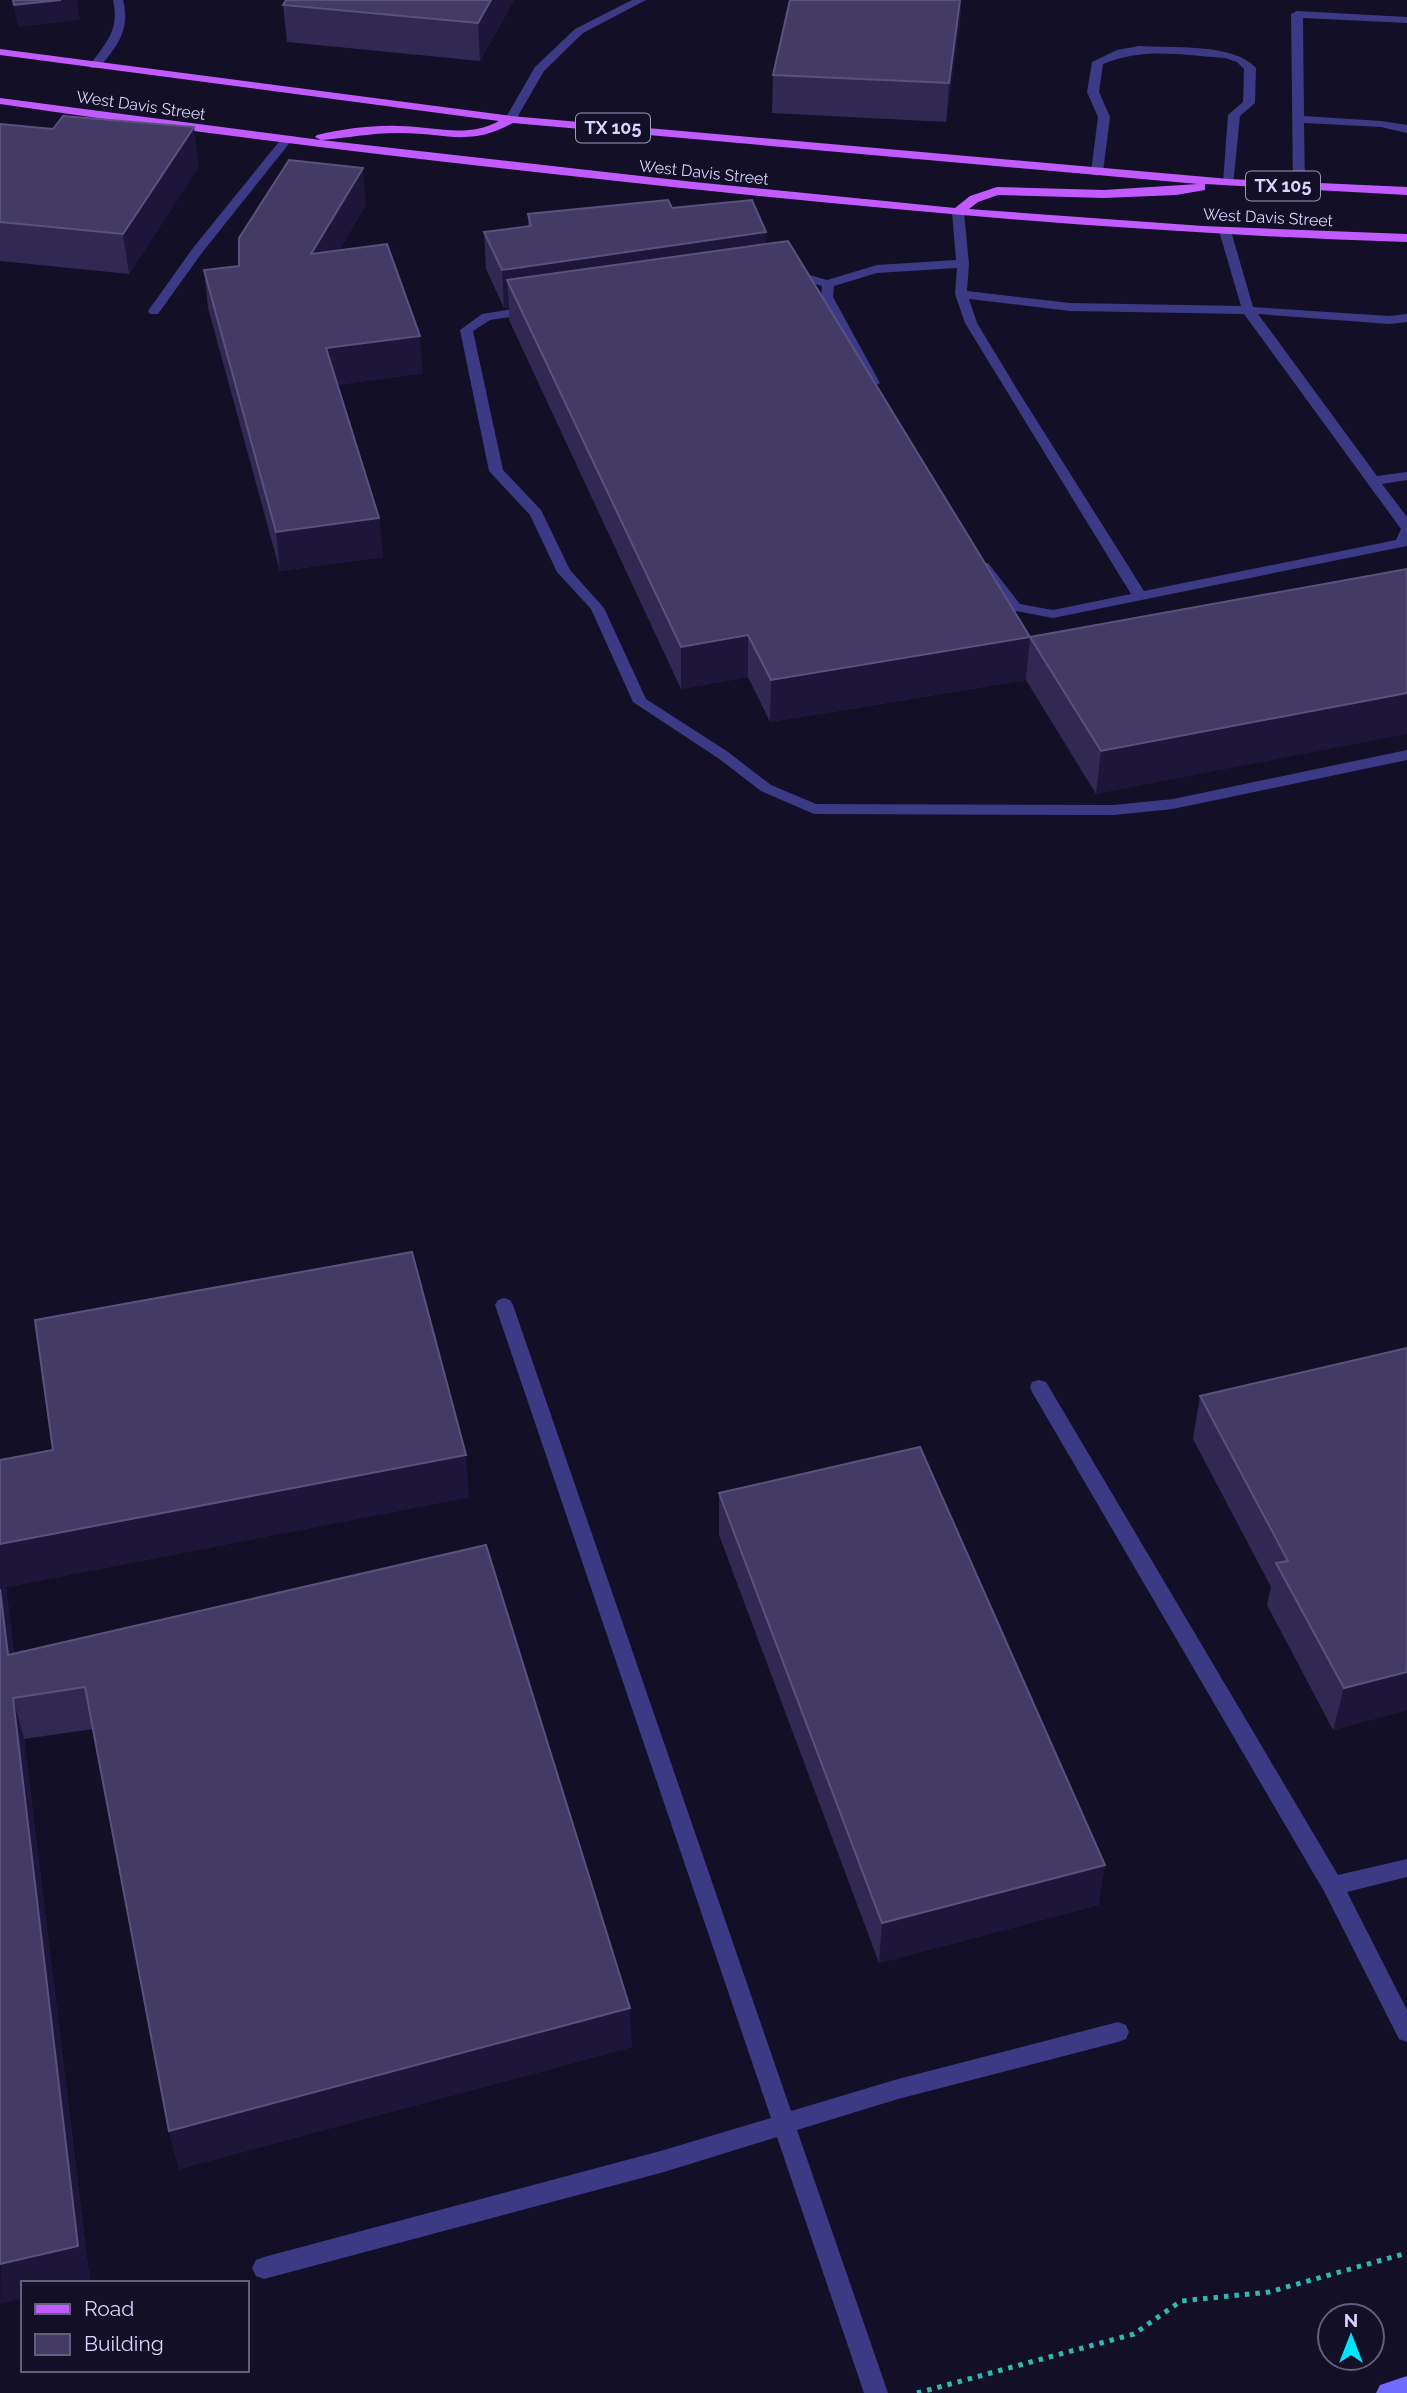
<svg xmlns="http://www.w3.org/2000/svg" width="1407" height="2393" font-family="Raleway,sans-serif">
<rect width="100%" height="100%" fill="#130f26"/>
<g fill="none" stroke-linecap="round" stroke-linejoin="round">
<path stroke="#2fb8b0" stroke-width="5" stroke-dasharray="4.5 6" stroke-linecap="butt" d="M917,2393l217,-59 47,-33 88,-9 138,-39"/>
<g fill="#3d3a85" fill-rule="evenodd">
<path d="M113,0h10c8,30 -6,46 -24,68h-8l-2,-2c17,-23 31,-36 24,-66z"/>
<path d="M1297,11l110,6v6l-104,-5 1,98 77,5 26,4v8l-26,-6 -77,-4 1,64 -6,4 -6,-4 -2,-173z"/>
<path d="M1139,46c32,2 95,-3 117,22l-1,35 -15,13 -7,70 -10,-3 5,-68 15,-13 1,-33 -7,-7 -12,-4c-42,-3 -82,-11 -122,6l-4,28 11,25 -7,55 -6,4 -6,-4 7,-55 -11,-25 5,-30 25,-12z"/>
<path d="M282,138l10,2 -91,114 -43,60h-8l-2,-3 45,-63z"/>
<path d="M958,208l6,4 5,52 -2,27 103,12 171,3 -22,-75 6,-4 6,4 22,76 136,9 18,-2v8l-18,2 -131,-10 119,162 30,-4v8l-25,4 25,33v29l-354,72 -43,-8 -34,-44 2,-3h10l32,41 33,6 78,-16 -166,-271 -10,-29 2,-26 -80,5 -43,13 -1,11 47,86 -7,4 -7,-4 -45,-86 1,-11 -40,-13 6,-4 39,11 50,-15 79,-5 -4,-48zM969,299l101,12 174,3 157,215 -5,11 -252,51 -124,-197 -43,-71z"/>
<path d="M532,306l4,1v6l-46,7 -17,11 30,139 38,40 29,60 34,38 42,91 82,53 43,33 45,19 298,1 59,-6 234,-49v10l-234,49 -59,6 -300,-1 -53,-23 -43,-33 -85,-56 -42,-93 -34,-37 -27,-57 -41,-44 -29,-141 22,-16z"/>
<path d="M504,1298l6,2 3,5 278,806 107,-32 220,-57 8,3 3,7 -3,7 -8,3 -220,57 -101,31 91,263h-24l-87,-256 -113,35 -400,107 -8,-3 -4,-8 4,-8 8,-3 400,-107 107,-32 -276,-813 3,-5z"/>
<path d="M1039,1380l7,2 292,493 69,-16v18l-60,15 60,118v32l-8,-3 -74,-146 -293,-501 -2,-5 2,-5z"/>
</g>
<path fill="#3d3a85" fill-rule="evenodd" d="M632,0h14l-63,33 -39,38 -29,50h-8l-2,-2 30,-52 40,-38z"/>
<path fill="#6f6bff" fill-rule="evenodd" d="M1407,2376v17h-31l4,-8z"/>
<path fill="#c25bff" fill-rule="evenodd" d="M0,49l511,67 718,63 178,8v8l-202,-11v6l-29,5 -72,3 -106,-3 -20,7 -9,7 234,17 204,8v8c-280,-9 -558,-35 -836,-66 -191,-21 -381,-44 -571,-72v-6l321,42 -6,-3 2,-2c25,-6 56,-10 81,-9 35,0 69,13 101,-5l-499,-66zM513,123l685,61 -94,6 -107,-3 -27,9 -15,12 -261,-26 -373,-42c25,-2 51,-7 76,-7 47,-1 71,15 116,-10z"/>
</g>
<g fill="#312854">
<path d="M286,0h228l-34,61 -193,-19 -4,-37z"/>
<path d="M790,0h171l-1,21 -14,101 -174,-9 1,-38z"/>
<path d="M0,124l199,42 -70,108 -129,-13z"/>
<path d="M366,205l-27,45 84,123 -86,12 42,133 4,39 -103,14 -72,-263 -4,-38 35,-4z"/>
<path d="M672,208l94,36 264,393 377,-68 -311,225 -70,-114 -256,42 -22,-45 -67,12 -172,-369v-13l-5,1 -18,-39 -2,-37 44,-5v-13z"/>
<path d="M1407,1348v362l-74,20 -66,-125 4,-18 -78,-148 7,-43z"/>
<path d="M0,1460l469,37 -463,90 8,67 472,-109 146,502 -453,122 -10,-38 -76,-402 -69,10 66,544h-67z"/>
<path d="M719,1493l386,372 -7,40 -219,58 -160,-428z"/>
</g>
<g fill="#1d163a">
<path d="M61,0h16l3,20 -62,7 -4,-22z"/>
<path d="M491,0h23l-34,61 -2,-38z"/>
<path d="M960,0h1l-1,21 -14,101 3,-39z"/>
<path d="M194,127l5,39 -70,108 -6,-40z"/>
<path d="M363,168l3,37 -51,86 -4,-37z"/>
<path d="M766,232l-1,37 -258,11 2,27 -5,1 -2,-38z"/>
<path d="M420,336l3,37 -93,13 -4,-38z"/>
<path d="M379,518l4,39 -103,14 -4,-39z"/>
<path d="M748,635v42l-67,12v-42z"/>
<path d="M1030,637l-4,43 -256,42 1,-42z"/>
<path d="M1407,693v41l-311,60 5,-43z"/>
<path d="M466,1455l3,42 -463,90 13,110 -11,-42 -8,-66v-45z"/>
<path d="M1407,1672v38l-74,20 11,-42z"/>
<path d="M13,1698l11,41 66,544h-67v15l-23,6z"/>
<path d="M1105,1865l-7,40 -219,58 3,-40z"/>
<path d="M630,2008l2,39 -453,122 -10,-38z"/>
</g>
<g fill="#433a66" stroke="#5a527e" stroke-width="2">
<path d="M13,0h48l-47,5z"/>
<path d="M286,0h205l-13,23 -195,-18z"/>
<path d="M790,0h170l-11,83 -176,-8z"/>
<path d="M63,116l131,11 -71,107 -123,-12v-98l53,5z"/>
<path d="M289,160l74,8 -52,86 76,-10 33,92 -94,12 53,170 -103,14 -72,-262 35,-4v-28z"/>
<path d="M668,200l4,8 80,-8 14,32 -264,38 -18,-38 47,-6 -3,-12z"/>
<path d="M788,241l242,396 -259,43 -23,-45 -67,12 -174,-367z"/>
<path d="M1407,569v124l-306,58 -71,-114z"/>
<path d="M412,1252l54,203 -466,89v-84l53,-10 -18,-130z"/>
<path d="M1407,1348v324l-63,16 -68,-125 12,-2 -88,-165z"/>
<path d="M920,1447l185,418 -223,58 -163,-430z"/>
<path d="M486,1545l144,463 -461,123 -84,-444 -72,11 65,548 -78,18v-675l8,66z"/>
</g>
<g text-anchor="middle" stroke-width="5" stroke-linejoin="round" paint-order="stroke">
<g font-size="16" fill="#d9d4ff" stroke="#130f26">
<text transform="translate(141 105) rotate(8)" y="6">West Davis Street</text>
<text transform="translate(704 172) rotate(6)" y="6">West Davis Street</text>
<text transform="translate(1268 217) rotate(3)" y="6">West Davis Street</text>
</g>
<g fill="#130f26" stroke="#9e99be" stroke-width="2">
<rect x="576" y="113.5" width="74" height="29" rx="5"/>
<rect x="1246" y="171.5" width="74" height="29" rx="5"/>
</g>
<g font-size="18" font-weight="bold" fill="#d9d4ff">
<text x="613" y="134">TX 105</text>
<text x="1283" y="192">TX 105</text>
</g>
</g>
<rect x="21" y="2281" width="228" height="91" fill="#130f26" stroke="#625e7d" stroke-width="2"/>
<rect x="35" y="2304" width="35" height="10" fill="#c25bff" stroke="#625e7d" stroke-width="2"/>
<text x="84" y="2316" font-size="21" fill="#d9d4ff">Road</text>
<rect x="35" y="2334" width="35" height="21" fill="#433a66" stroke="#625e7d" stroke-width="2"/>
<text x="84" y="2351" font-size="21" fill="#d9d4ff">Building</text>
<g transform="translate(1351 2337)"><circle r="33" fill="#130f26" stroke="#625e7d" stroke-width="2"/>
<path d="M0-5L12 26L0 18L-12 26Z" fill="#00e5ff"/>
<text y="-10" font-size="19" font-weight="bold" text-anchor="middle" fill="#d9d4ff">N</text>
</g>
</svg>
